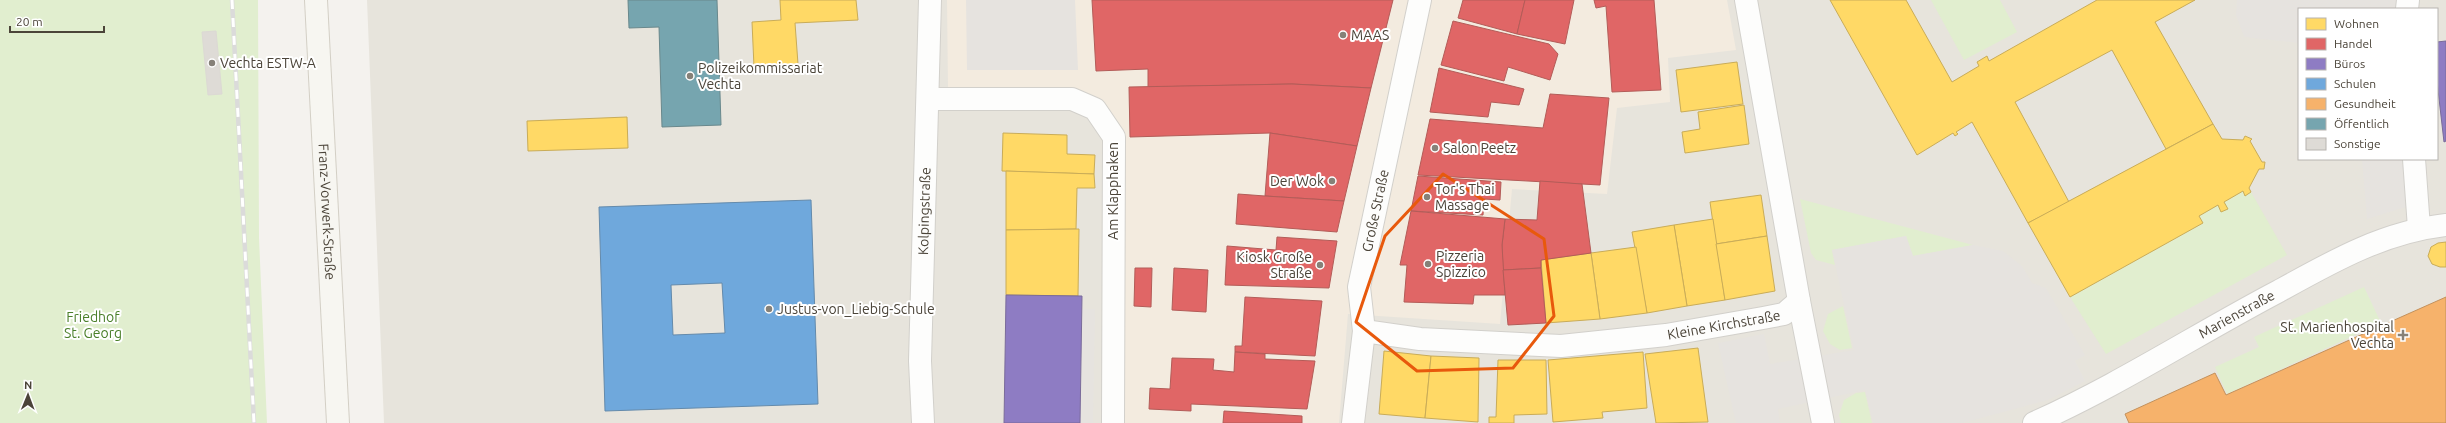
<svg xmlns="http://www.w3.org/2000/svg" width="2446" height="423" font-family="Ubuntu,sans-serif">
<rect width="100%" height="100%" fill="#f4f2ee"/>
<path fill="#e7e4dc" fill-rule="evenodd" d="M367,0h2079v423h-2062zM2299,9h138v150h-138z"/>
<path fill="#f3ebdf" d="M947,0h780l9,50 -68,8 2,44 -53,6 -10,86 -95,-5 -12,135 -152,-10 -9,109h-217l1,-288 -54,-46 -121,-1z"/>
<g fill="#e1eecf">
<path d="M0,0h258l1,238 8,185h-267z"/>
<path d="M1931,0h69l17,32 -53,28z"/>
<path d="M2243,191l2,5 6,-4 36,63 -181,99 -36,-57 133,-74 -4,-7 19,-11 3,7 6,-3 -3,-7z"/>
<path d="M1800,199l173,46 -60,11 -7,-20 -74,14 3,15 -19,-5 -5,-7z"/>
<path d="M2364,287l17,36 -154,71 -12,-27 44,-20 -5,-10z"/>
<path d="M1843,306l9,42 -12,2 -10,-6 -7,-13 5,-17z"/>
<path d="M1865,392l7,31h-31l-2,-8 5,-15 12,-7z"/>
</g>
<g fill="#e6e3df">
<path d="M966,0h109l3,70h-111z"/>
<path d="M2237,0h181l-1,9h-118v34l-55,-6 -8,-22z"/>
<path d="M2362,159h62l4,41 -61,19z"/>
<path d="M1906,236l7,20 60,-11 30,6 19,15 10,17 14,5 39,67 -10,6 10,20 -37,19 -86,23h-89l-8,-33 -87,19 2,14h-44l-18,-80 46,-9 6,30 84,-14 -22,-100z"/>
<path d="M1082,309h13l-2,114h-14z"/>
</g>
<g fill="#ffd966" stroke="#c9ac58">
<path d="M780,0h76l2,20 -63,3 3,41 -44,3 -2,-45 29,-2z"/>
<path d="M1830,0h76l46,82 27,-16 -2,-4 10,-6 2,5 108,-61h98l-40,22 58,102 -47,25 -54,-99 -97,52 54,100 -41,21 -56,-101 -16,10 2,2 -3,2 -2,-3 -36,22z"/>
<path d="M1737,62l6,42 -62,8 -5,-42z"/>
<path d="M1744,105l5,39 -64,9 -3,-21 18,-3 -2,-17z"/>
<path d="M627,117l1,31 -100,3 -1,-30z"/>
<path d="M2213,124l9,15 21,1 2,-4 7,3 -2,2 12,21h3l-1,7h-5l-10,19 2,4 -6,4 -2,-5 -19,11 4,7 -7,3 -3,-7 -19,11 4,7 -133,74 -42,-74z"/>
<path d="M1003,133l64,2v19l28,1 -1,19 -92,-3z"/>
<path d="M1006,171l88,3 1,14h-18l-1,41 -70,1z"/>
<path d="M1761,195l6,41 -51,8 -6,-42z"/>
<path d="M1713,219l12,81 -38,6 -13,-81z"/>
<path d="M1674,225l13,81 -40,7 -15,-81z"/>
<path d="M1079,229l-1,67 -72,-1v-65z"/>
<path d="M1767,236l8,55 -50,9 -9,-56z"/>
<path d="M2446,242v25h-6l-8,-3 -4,-8 3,-9 7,-4z"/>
<path d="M1636,247l11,66 -47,6 -9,-66z"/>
<path d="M1591,253l9,66 -54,4 -5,-63z"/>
<path d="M1698,348l10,74 -52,1 -11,-69z"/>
<path d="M1384,351l47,5 -6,62 -46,-4z"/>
<path d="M1643,352l4,56 -45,4 1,6 -50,4 -5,-62z"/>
<path d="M1431,356l48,2 -1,64 -53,-4z"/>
<path d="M1498,360h48l1,54 -33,1v8h-25v-6h7z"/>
</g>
<g fill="#e06666" stroke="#b35c58">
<path d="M1092,0h301l-22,88 -79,-4 -144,3v-18l-52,2z"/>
<path d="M1463,0h62l-8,34 -59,-16z"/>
<path d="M1525,0h49l-9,44 -48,-10z"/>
<path d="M1594,0h60l7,90 -49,2 -6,-86 -10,2z"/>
<path d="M1453,21l96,23 9,10 -8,26 -42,-13 -4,14 -63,-16z"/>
<path d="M1439,68l85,21 -5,16 -28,-3 -3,15 -58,-5z"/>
<path d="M1292,84l79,4 -14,58 -87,-13 -140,4 -1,-50z"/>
<path d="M1550,94l59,4 -9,87 -182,-10 12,-56 113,9z"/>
<path d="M1270,133l87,13 -13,55 -79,-5z"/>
<path d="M1418,176l83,6 -1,18 -16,-1 -1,16 -72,-4z"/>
<path d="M1540,181l42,3 9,69 -50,7v8l-38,2 -1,-25 3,-26 32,1z"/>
<path d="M1238,194l27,2 79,5 -7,31 -101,-8z"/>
<path d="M1411,211l94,8 -3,26 3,50h-31l-1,9 -69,-2 3,-37h-7z"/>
<path d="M1277,237l60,4 -8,47 -104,-3 2,-39 49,4z"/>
<path d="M1135,268h17l-1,39 -17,-1z"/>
<path d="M1174,268l34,2 -2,42 -34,-2z"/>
<path d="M1541,268l5,55 -38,2 -5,-55z"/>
<path d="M1245,297l77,4 -7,55 -80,-4v-6h7z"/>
<path d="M1235,352l30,2v5l50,2 -8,48 -116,-5v7l-42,-2 1,-21 20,1 2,-31 42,1 -1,11 21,2z"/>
<path d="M1224,411l78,5v7h-79z"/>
</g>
<g fill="#8e7cc3" stroke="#7a6b9a">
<path d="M2446,41v100l-2,1 -7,-61v-39z"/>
<path d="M1006,295l76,1 -2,127h-76z"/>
</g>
<path fill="#6fa8dc" stroke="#648aab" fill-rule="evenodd" d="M811,200l7,204 -213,7 -6,-204zM722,283l3,50 -52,2 -2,-50z"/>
<path fill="#f6b26b" stroke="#c3915c" d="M2446,297v126h-317l-4,-9 90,-41 11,22z"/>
<path fill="#76a5af" stroke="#69888c" d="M628,0h89l4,125 -59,2 -3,-100 -30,1z"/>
<path fill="#dedbd6" stroke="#dcd9d4" d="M216,31l6,63 -14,1 -6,-63z"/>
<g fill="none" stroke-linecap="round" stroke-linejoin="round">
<defs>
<g id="minor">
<path d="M1746,0l53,301 24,122"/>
<path d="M2407,9l1,-9"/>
<path d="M929,99h143l23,10 19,28 -1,286"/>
<path d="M2414,159l5,69"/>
<path id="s1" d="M1364,331l56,8 141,7 105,-11 97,-17 21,-4 15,-13"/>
<path id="s2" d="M2034,423c85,-38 163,-89 245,-132 54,-30 105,-59 167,-66"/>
</g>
<g id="tertiary">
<path id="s3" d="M923,423l-3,-62 10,-361"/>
<path id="s4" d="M1353,423l11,-92 -5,-44 61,-287"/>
</g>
<g id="secondary">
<path id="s5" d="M316,0l22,423"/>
</g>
</defs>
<use href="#minor" stroke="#d2d0cb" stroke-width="24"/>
<use href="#tertiary" stroke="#d2d0cb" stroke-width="24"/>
<use href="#secondary" stroke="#d3cfc5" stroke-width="24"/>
<use href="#minor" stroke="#fdfdfc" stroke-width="22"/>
<use href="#tertiary" stroke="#fdfdfc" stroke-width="22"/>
<use href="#secondary" stroke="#f7f6f1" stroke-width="22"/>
<defs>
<path id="rail" d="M232,0l22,423"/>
</defs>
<use href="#rail" stroke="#dbdbda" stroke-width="4.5"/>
<use href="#rail" stroke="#fff" stroke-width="3" stroke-dasharray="9" stroke-linecap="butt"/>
</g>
<path fill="none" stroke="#e8590c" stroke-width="3" stroke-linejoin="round" d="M1443,174l101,65 10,77 -41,52 -96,3 -61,-49 29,-86z"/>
<g fill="#868178" stroke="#fff" stroke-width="1.5">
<circle cx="1343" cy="35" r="4"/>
<circle cx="212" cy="63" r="4"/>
<circle cx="690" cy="76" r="4"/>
<circle cx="1435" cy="148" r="4"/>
<circle cx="1332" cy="181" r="4"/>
<circle cx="1427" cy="197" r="4"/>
<circle cx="1428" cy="264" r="4"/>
<circle cx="1320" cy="265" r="4"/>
<circle cx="769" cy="309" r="4"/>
<path d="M2401 329h4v4h4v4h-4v4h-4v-4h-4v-4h4z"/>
</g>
<g text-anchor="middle" stroke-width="4" stroke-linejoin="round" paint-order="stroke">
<g font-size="14" fill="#4b4439" stroke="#fff" text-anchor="start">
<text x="1351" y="40">MAAS</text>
<text x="220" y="68">Vechta ESTW-A</text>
<text x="698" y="73">Polizeikommissariat<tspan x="698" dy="16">Vechta</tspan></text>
<text x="1443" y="153">Salon Peetz</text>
<text x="1324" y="186" text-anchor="end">Der Wok</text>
<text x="1435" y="194">Tor's Thai<tspan x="1435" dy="16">Massage</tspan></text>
<text x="1436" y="261">Pizzeria<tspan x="1436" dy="16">Spizzico</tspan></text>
<text x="1312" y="262" text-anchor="end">Kiosk Große<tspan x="1312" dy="16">Straße</tspan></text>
<text x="777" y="314">Justus-von_Liebig-Schule</text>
<text x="2394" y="332" text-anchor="end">St. Marienhospital<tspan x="2394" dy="16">Vechta</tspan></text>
</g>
<g font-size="14" fill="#4b4439" stroke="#fff">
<text transform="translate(1113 191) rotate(-90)" y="5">Am Klapphaken</text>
<text dy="5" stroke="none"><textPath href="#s4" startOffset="215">Große Straße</textPath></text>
<text dy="5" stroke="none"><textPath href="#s5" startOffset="212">Franz-Vorwerk-Straße</textPath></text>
<text dy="5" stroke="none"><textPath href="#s3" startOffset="212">Kolpingstraße</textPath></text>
<text dy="5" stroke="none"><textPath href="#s2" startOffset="230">Marienstraße</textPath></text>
<text dy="5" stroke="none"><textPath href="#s1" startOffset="362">Kleine Kirchstraße</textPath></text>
</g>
<g font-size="14" fill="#4a7f2a" stroke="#fff">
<text x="93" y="322">Friedhof<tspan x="93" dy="16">St. Georg</tspan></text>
</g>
</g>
<rect x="2298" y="8" width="140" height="152" fill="#ffffff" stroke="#b7b4b0"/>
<rect x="2306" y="18" width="20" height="12" fill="#ffd966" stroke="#b7b4b0"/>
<text x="2334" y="28" font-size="12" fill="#4b4439">Wohnen</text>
<rect x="2306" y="38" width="20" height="12" fill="#e06666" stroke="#b7b4b0"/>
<text x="2334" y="48" font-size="12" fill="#4b4439">Handel</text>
<rect x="2306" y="58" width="20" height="12" fill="#8e7cc3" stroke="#b7b4b0"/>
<text x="2334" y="68" font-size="12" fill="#4b4439">Büros</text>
<rect x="2306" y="78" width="20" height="12" fill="#6fa8dc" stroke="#b7b4b0"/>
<text x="2334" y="88" font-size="12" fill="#4b4439">Schulen</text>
<rect x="2306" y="98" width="20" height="12" fill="#f6b26b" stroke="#b7b4b0"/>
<text x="2334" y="108" font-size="12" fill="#4b4439">Gesundheit</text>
<rect x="2306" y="118" width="20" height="12" fill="#76a5af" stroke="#b7b4b0"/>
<text x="2334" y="128" font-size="12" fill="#4b4439">Öffentlich</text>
<rect x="2306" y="138" width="20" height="12" fill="#dedbd6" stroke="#b7b4b0"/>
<text x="2334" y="148" font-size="12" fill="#4b4439">Sonstige</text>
<g transform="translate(28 395) rotate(1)" stroke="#ffffff" stroke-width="3" paint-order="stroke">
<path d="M0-3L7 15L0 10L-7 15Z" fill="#4b4439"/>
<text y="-6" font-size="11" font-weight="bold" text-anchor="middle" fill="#4b4439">N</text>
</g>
<path d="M10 26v6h94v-6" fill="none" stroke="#4b4439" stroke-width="2"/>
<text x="16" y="26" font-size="12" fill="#4b4439" stroke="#ffffff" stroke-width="3" paint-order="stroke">20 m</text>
</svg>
